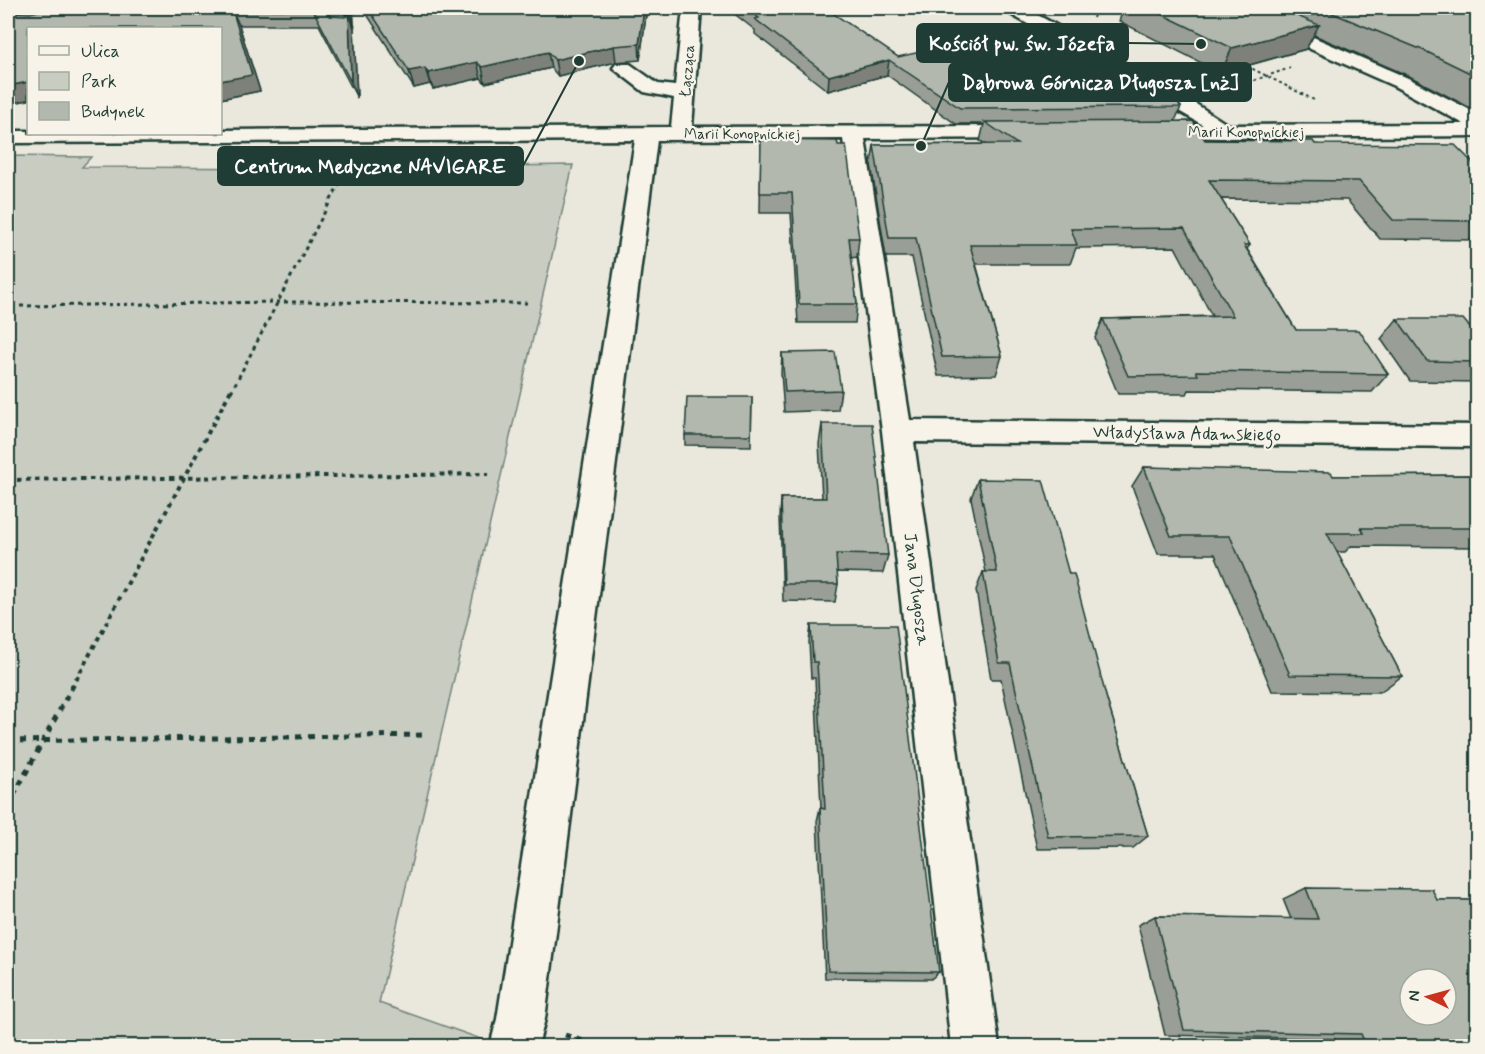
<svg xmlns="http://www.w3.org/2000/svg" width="1485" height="1054" font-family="Mynerve,sans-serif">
<rect width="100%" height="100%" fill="#eae8dd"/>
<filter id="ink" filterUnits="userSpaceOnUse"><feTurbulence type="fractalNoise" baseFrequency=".0167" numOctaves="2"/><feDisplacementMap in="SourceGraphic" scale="12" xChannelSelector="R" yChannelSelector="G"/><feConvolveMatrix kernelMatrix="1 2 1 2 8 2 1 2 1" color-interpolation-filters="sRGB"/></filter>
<g filter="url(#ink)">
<path fill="#c8ccc1" stroke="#74847a" stroke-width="1.5" d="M8,156l83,1 -9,10 266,1 225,-3 -194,838 122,43h-493z"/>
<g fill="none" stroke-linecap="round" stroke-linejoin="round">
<defs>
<g id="minor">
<path d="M21,8h16l-2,9 12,-9h19c-14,19 -26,22 -47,17l-3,-4z"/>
<path d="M323,8h16l14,18 -3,4h-12z"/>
<path d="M683,8h18l-9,119 334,-1 7,2 4,4 -4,4 -7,2 -161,1 45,281 568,5v22l-564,-5 85,604h-48l-69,-615 -39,-292 -186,1 -112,879 -7,27h-48l7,-27 138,-879 -627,3v-12h20v3h192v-4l451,-3 3,-29 -30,-6 -31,-24 3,-4h14l28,20 17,2z"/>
<path d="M1004,8h21l154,85 49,32 236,-1 -70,-38 -167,-74 -3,-4h22l162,70 70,36v22l-255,2 -75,-2 -4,-4 4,-4 7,-2 48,-1 -196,-113z"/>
</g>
</defs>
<use href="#minor" stroke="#1f3d34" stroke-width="5"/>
<g stroke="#1f3d34" stroke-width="2" stroke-dasharray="3 3" stroke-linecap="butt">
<path d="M1093,18l2,-6 13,-4"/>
<path d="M1247,66l67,34"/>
<path d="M1209,81l18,6"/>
<path d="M1220,92l70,-24"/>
<path d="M347,171l1,-3"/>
</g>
<g stroke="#1f3d34" stroke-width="3" stroke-dasharray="4 4" stroke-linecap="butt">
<path d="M20,306l259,-4 248,1"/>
<path d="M231,392l116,-223"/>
</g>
<g stroke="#1f3d34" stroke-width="4" stroke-dasharray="4.5 4.5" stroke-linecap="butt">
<path d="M8,480l480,-6"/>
<path d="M76,680l155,-290"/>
</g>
<g stroke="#1f3d34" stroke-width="5" stroke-dasharray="6 6" stroke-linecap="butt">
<path d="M8,741l419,-6"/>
<path d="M8,806l69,-128"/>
<path d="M565,1035l33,11"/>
</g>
<use href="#minor" fill="#f7f3e8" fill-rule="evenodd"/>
</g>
<g fill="#999e96" stroke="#1f3d34" stroke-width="1.5">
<path d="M8,8l10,4 12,1 295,-5 5,8 15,1 2,-2 -7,-7h13l1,16 -3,-3 3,7 3,70 -38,-73h-80l21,66 -40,8v-71l-192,72 -20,4z"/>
<path d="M363,8h284l-7,52 -24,2 -58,14 -7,-8 -66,15 -4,-5 -48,11 -3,-5 -16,4z"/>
<path d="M727,8h98l73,49 148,12 27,6 108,32 -6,14 30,19 110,4 163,24v72l-98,-1 -33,-39 -126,-1 29,46 -3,4 49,81 92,44 -16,18 -183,-2 -2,4h-69l-23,-56 8,-19 109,-3 -37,-69 -99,1 -6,16h-94l26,92 -6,19 -58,1 -26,-119h-26l-15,-93 3,-19 112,-1 -6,-3 4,-17h-28l-69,-49 -59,16 -73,-57v-4z"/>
<path d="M1124,8h354v104l-69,-36 -95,-41 -8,14 -85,24 -102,-52z"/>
<path d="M761,140l98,98 -2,19 -6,1 6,46 -2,19h-57l-7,-110h-31z"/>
<path d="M1397,319l81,18v45l-68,-1 -29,-42z"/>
<path d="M782,353l59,37 -3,20 -54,2 -3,-39z"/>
<path d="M752,397l-1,49 -66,-1v-10z"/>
<path d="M822,424l66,131 -5,18 -46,-1 1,12 -3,18 -52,-1 -3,-84 1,-19h41l-3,-54z"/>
<path d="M1144,467l189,9 145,-1v72l-127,-1 -6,6h-8l65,124 -22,16 -108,-1 -57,-137h-57l-26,-68z"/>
<path d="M978,479l91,95 79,262 -15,12 -96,1 -36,-170h-10l-15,-89 7,-18h3l-15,-74z"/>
<path d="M811,625l128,347 -8,7 -106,-1 -8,-157 3,-13h1l-6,-130h-4l-2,-36z"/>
<path d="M1306,888l131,12h41v146h-141l-2,-7 -170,-4 -27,-110 17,-9 136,3 -8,-20z"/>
</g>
<g fill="#7d817a" stroke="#1f3d34" stroke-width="1.5">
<path d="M8,8h11l-5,14 -6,-10z"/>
<path d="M36,8h8l-5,4z"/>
<path d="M349,8h4l1,16z"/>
<path d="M644,8h3l-7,52 -1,-16z"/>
<path d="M232,9l7,16 21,66 -40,8v-18z"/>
<path d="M349,13l5,15 3,70 -6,-16z"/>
<path d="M1319,25l-13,24 -85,24 11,-25z"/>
<path d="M614,46l2,16 -58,14 -3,-16z"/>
<path d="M548,52l3,16 -66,15 -3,-16z"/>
<path d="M889,60l-2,15 -59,16 1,-15z"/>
<path d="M477,62l4,16 -48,11 -5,-16z"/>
<path d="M425,68l5,16 -16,4 -5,-17z"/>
<path d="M28,82v18l-20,4v-18z"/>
</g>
<g fill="#b2b8ae" stroke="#1f3d34" stroke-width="1.5" fill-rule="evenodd">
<path d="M45,8h280l5,8 15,1 4,-4 2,69 -38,-72 -81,-1 20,66 -32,6v-53h-192v54l-20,4v-75l1,1 21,1 12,-3z"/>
<path d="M368,8h276l-5,36 -25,2 -59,14 -7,-8 -66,15 -5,-5 -49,11 -3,-5 -16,3z"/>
<path d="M745,8h80l73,49 94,-21 54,33 23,-1 4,7 16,1 57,1 23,13 12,17 -221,1 -71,-48 -60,16 -74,-57 4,-1z"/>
<path d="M1149,8h129l41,17 -87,23z"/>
<path d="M1320,8h145l13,4v65l-53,-26z"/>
<path d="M1193,121l12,19 108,1 2,3 140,1 23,23v53l-85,-1 -34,-39 -150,-1 41,65h-6l52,85h63l29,44 -192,-3 2,4 -70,1 -25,-57 130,-3 -49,-88 -113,1 6,16h-107l32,111 -60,1 -26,-119h-27l-15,-93 143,-1 -32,-22z"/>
<path d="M761,140l76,1 1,4h8l13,93h-10l8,66h-58l-7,-111h-32z"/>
<path d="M1397,319h66l15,18v25l-51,-1z"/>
<path d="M835,352l6,38 -56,2 -3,-39z"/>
<path d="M687,397h65l-1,38h-66z"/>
<path d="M822,424h50l16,131 -52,-1 2,30h-54l-3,-86h45z"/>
<path d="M1144,467l187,5 2,4 145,-1v53h-117l3,5h-37l75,143 -112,-1 -60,-139h-59z"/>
<path d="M978,479l65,1 26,94h5l33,126 41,136 -100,1 -38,-174h-11l-16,-91h14z"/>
<path d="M811,625h85l43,347 -111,-1 -8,-163 5,1 -8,-147h-4z"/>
<path d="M1306,888l126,1 5,11h41v141h-114l-3,-7 -177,-4 -29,-114 163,3zM1410,979h36v36h-36z"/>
</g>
</g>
<g text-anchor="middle" stroke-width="4.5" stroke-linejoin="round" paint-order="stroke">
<g font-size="15" fill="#1f3d34" stroke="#f7f3e8">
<text transform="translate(687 71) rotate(-85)" y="5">Łącząca</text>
<text x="1246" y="137">Marii Konopnickiej</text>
<text x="742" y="139">Marii Konopnickiej</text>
</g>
<g font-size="18" fill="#1f3d34" stroke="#f7f3e8">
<text transform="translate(1187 433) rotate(1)" y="6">Władysława Adamskiego</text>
<text transform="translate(917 589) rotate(83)" y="6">Jana Długosza</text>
</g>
</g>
<path fill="none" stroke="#1f3d34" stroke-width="2" d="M1201 44L1128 43M921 146L949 82M579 61L523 166"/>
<g fill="#1f3d34" stroke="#f7f3e8" stroke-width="2">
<circle cx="1201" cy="44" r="6"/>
<circle cx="921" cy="146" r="6"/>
<circle cx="579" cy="61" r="6"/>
</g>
<g fill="#1f3d34" stroke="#1f3d34" stroke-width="2">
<rect x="917" y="24" width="211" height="38" rx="6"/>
<rect x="949" y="63" width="302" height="38" rx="6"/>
<rect x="218" y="147" width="305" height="38" rx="6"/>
</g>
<g font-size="20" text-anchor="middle" font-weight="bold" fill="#fff">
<text x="1022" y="50">Kościół pw. św. Józefa</text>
<text x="1100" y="89">Dąbrowa Górnicza Długosza [nż]</text>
<text x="370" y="173">Centrum Medyczne NAVIGARE</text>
</g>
<rect width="1485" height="1054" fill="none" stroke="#f7f3e8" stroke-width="30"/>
<rect x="15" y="15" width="1455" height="1024" fill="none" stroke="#1f3d34" stroke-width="2" filter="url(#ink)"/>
<rect x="27" y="27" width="195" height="108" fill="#f7f3e8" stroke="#a1aaa0" stroke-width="1.5"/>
<rect x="39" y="46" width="30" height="9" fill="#f7f3e8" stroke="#a1aaa0" stroke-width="1.5"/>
<text x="81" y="57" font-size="18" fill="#1f3d34">Ulica</text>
<rect x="39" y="72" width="30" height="18" fill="#c8ccc1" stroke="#a1aaa0" stroke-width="1.5"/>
<text x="81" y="87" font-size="18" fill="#1f3d34">Park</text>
<rect x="39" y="102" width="30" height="18" fill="#b2b8ae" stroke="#a1aaa0" stroke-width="1.5"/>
<text x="81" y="117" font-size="18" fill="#1f3d34">Budynek</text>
<g transform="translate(1428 997) rotate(275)"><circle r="28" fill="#f7f3e8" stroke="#a1aaa0" stroke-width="1.5"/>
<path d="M0-4.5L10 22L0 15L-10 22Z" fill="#c8321e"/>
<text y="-9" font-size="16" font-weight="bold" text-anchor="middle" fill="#1f3d34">N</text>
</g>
</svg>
